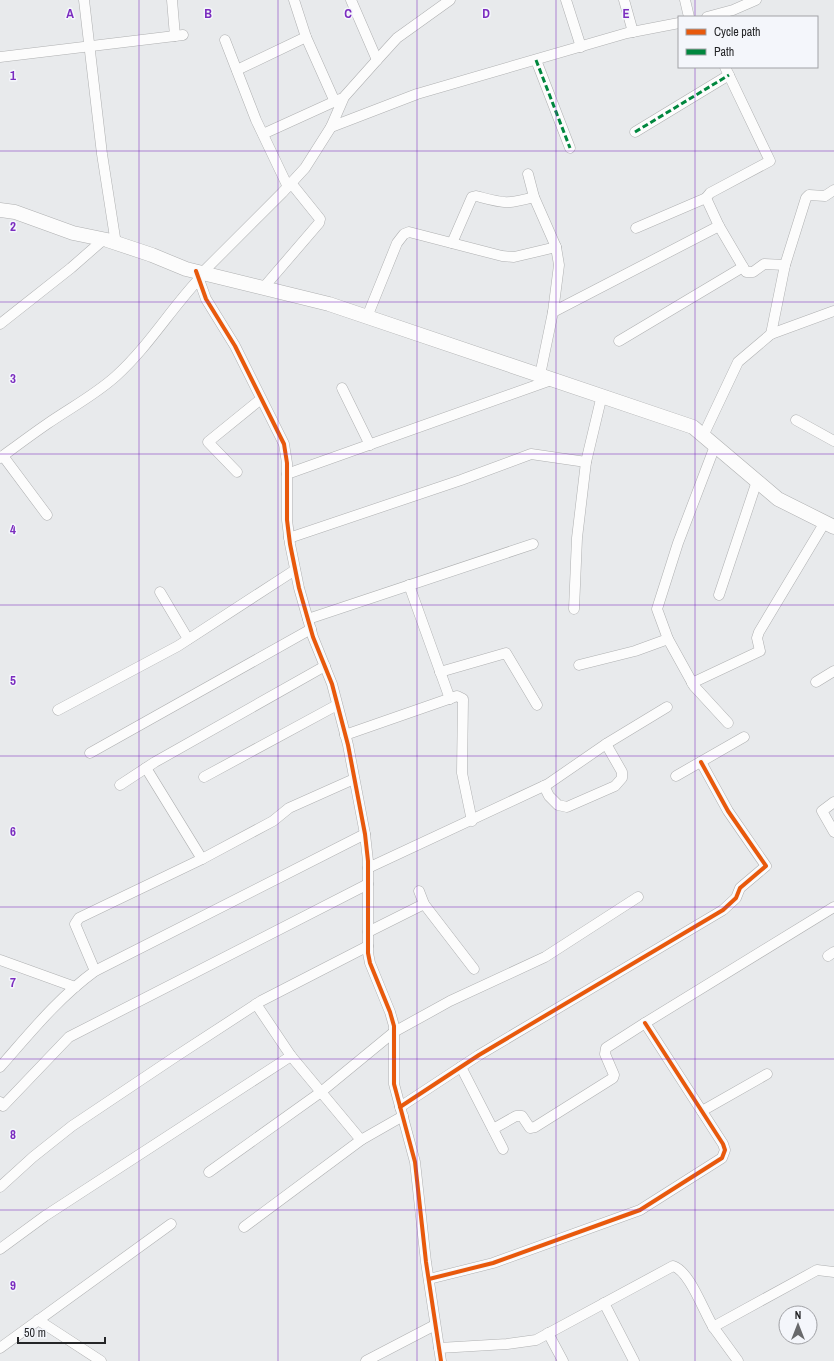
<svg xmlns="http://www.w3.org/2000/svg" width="834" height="1361" font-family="'Archivo Narrow',sans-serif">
<rect width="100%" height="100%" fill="#e8eaec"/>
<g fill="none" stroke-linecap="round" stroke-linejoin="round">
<defs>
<g id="minor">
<path d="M84,0l18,154 14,90"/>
<path d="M172,0l3,36"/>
<path d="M294,0l12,37 29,65"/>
<path d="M351,0l26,60"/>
<path d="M566,0l15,47"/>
<path d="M624,0l9,32"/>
<path d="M685,0l4,17"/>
<path d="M707,17l26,-7 23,-10"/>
<path d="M225,40l31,80 32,67"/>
<path d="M0,57l183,-22"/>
<path d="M536,60l34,88"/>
<path d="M725,67l45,94 -60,32 -4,5 13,28 27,46h7l11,-8 21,1"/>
<path d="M237,70l69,-33"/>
<path d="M331,127l86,-33 210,-61 52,-10"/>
<path d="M635,132l94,-57"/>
<path d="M263,134l77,-35"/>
<path d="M528,174l6,23 22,50 3,18 -6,47 -13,63"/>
<path d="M636,228l70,-30"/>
<path d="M452,243l20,-46 4,-1c27,7 30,9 58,1"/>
<path d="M196,271l10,28 29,47 49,98 3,19v57l3,24 9,44 14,49 19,47 16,61 17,89 3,27v92l2,10 20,49 4,14v58l21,78 11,100 15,99"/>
<path d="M203,272l79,-79 23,-25 26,-41 13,-30 33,-37 20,-22 53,-38"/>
<path d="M264,287l55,-64 1,-4 -29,-36"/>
<path d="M553,312l166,-86"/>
<path d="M367,317l30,-74 7,-9 5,-2 93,24 12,1 42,-10"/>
<path d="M0,324l71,-56 32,-28"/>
<path d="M771,334l14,-69 21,-67 3,-3 16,1 9,-6"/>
<path d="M619,341l124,-74"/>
<path d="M342,388l28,57"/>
<path d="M796,420l38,21"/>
<path d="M703,436l35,-74 33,-28 63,-23"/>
<path d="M715,446l-37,97 -21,66 11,30 26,47 34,37"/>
<path d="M3,456l44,59"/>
<path d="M0,458c15,-11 31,-23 47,-34 23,-16 48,-29 69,-48 32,-29 54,-66 83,-97"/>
<path d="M237,472l-29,-30 53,-43"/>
<path d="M287,474l267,-95"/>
<path d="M289,538l172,-58 70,-26 55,8"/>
<path d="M409,585l41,114"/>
<path d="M160,592l28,47"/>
<path d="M719,595l38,-114"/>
<path d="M574,609l3,-71 9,-76 16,-67"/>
<path d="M308,619l225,-75"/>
<path d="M579,665l56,-14 33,-12"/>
<path d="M440,672l66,-19 31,52"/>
<path d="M816,682l18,-11"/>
<path d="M692,683l68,-32 -3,-13 2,-6 66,-110"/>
<path d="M58,710l120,-64 117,-76"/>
<path d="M345,735l112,-39 6,3 -1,74 10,48"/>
<path d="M90,753l221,-124"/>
<path d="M146,768l56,91"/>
<path d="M676,776l68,-39"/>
<path d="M204,777l133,-72"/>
<path d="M120,785l35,-23 170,-96"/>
<path d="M544,786l5,10 9,9 9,2 48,-21 7,-8v-6l-16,-28"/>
<path d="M834,802l-12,9 12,21"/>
<path d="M368,868l180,-84 58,-40 61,-37"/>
<path d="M419,891l5,13 50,65"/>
<path d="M368,932l56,-28"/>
<path d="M828,956l6,-4"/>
<path d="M0,960l75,27"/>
<path d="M95,971l-20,-47 4,-6 123,-59 71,-38 16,-13 65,-29"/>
<path d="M256,1004l35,52 70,84"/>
<path d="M0,1067c30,-34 58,-69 95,-96l270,-137"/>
<path d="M461,1067l42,82"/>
<path d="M0,1102l3,4 66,-69 299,-153"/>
<path d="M400,1107l79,-52 244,-145 13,-12 4,-10 26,-22 -38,-55 -27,-49"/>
<path d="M702,1111l65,-37"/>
<path d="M493,1129l23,-13h6l8,12 5,-1 78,-49 1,-3 -9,-21 1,-6 39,-25 189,-116"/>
<path d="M209,1172l112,-80 73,-60 56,-31 95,-44 93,-60"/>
<path d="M0,1187l33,-30 39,-31 103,-69 86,-56 107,-55"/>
<path d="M244,1227l117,-87 42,-24"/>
<path d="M0,1249l45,-33 246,-160"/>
<path d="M429,1279l64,-16 147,-53 82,-52 3,-8 -2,-6 -78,-121"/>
<path d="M604,1303l30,58"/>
<path d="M38,1320l63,41"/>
<path d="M713,1327l104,-57 17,2"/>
<path d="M548,1333l15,28"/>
<path d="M0,1348l171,-124"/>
<path d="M439,1348l68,-4 29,-4 137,-74c17,5 31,47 41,62 8,11 16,22 24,33"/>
<path d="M366,1361l69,-36"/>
</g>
<path id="secondary" d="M0,210l15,2 58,21 34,7 45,15 34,14 143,35 364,123 85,72 56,28"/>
</defs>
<use href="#minor" stroke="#afb0b1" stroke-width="11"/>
<use href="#secondary" stroke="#afb0b1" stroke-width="15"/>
<use href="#minor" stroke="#fcfcfc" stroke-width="10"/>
<use href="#secondary" stroke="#fcfcfc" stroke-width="14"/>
<g stroke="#00873e" stroke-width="3" stroke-dasharray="6 3" stroke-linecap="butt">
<path d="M536,60l34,88"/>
<path d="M635,132l94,-57"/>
</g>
<defs>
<g id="cycleway">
<path d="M196,271l10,28 29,47 49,98 3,19v57l3,24 9,44 14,49 19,47 16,61 17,89 3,27v92l2,10 20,49 4,14v58l21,78 11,100 15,99"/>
<path d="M400,1107l79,-52 244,-145 13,-12 4,-10 26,-22 -38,-55 -27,-49"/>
<path d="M429,1279l64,-16 147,-53 82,-52 3,-8 -2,-6 -78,-121"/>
</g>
</defs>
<use href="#cycleway" stroke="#f4f6fb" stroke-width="6"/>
<use href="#cycleway" stroke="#e8590c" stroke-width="4"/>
</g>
<path fill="none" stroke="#7b2cbf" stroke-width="1" stroke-opacity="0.55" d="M139,0v1361M278,0v1361M417,0v1361M556,0v1361M695,0v17M695,67v1294M0,151h834M0,302h834M0,454h834M0,605h834M0,756h834M0,907h834M0,1059h834M0,1210h834"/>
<g font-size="13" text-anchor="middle" font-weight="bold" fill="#7b2cbf" stroke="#f4f6fb" stroke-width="3" stroke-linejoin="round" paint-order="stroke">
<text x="70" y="18">A</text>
<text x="208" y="18">B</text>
<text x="348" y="18">C</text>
<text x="486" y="18">D</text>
<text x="626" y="18">E</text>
<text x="13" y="80">1</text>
<text x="13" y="231">2</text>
<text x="13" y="383">3</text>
<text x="13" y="534">4</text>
<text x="13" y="685">5</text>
<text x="13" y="836">6</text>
<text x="13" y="987">7</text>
<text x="13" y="1139">8</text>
<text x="13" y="1290">9</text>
</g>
<rect x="678" y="16" width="140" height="52" fill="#f4f6fb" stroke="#a1a2a6"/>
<rect x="686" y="29" width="20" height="6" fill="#e8590c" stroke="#a1a2a6"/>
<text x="714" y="36" font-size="12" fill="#242527">Cycle path</text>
<rect x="686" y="49" width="20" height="6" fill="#00873e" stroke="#a1a2a6"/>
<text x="714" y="56" font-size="12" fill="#242527">Path</text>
<g transform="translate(798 1325)"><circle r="19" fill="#f4f6fb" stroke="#a1a2a6"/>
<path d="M0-3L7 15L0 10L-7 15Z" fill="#696a6c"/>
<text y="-6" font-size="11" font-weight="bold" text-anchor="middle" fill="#242527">N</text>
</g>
<path d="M18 1337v6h87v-6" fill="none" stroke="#242527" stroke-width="2"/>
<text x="24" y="1337" font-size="12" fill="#242527" stroke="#f4f6fb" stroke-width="3" paint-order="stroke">50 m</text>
</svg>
